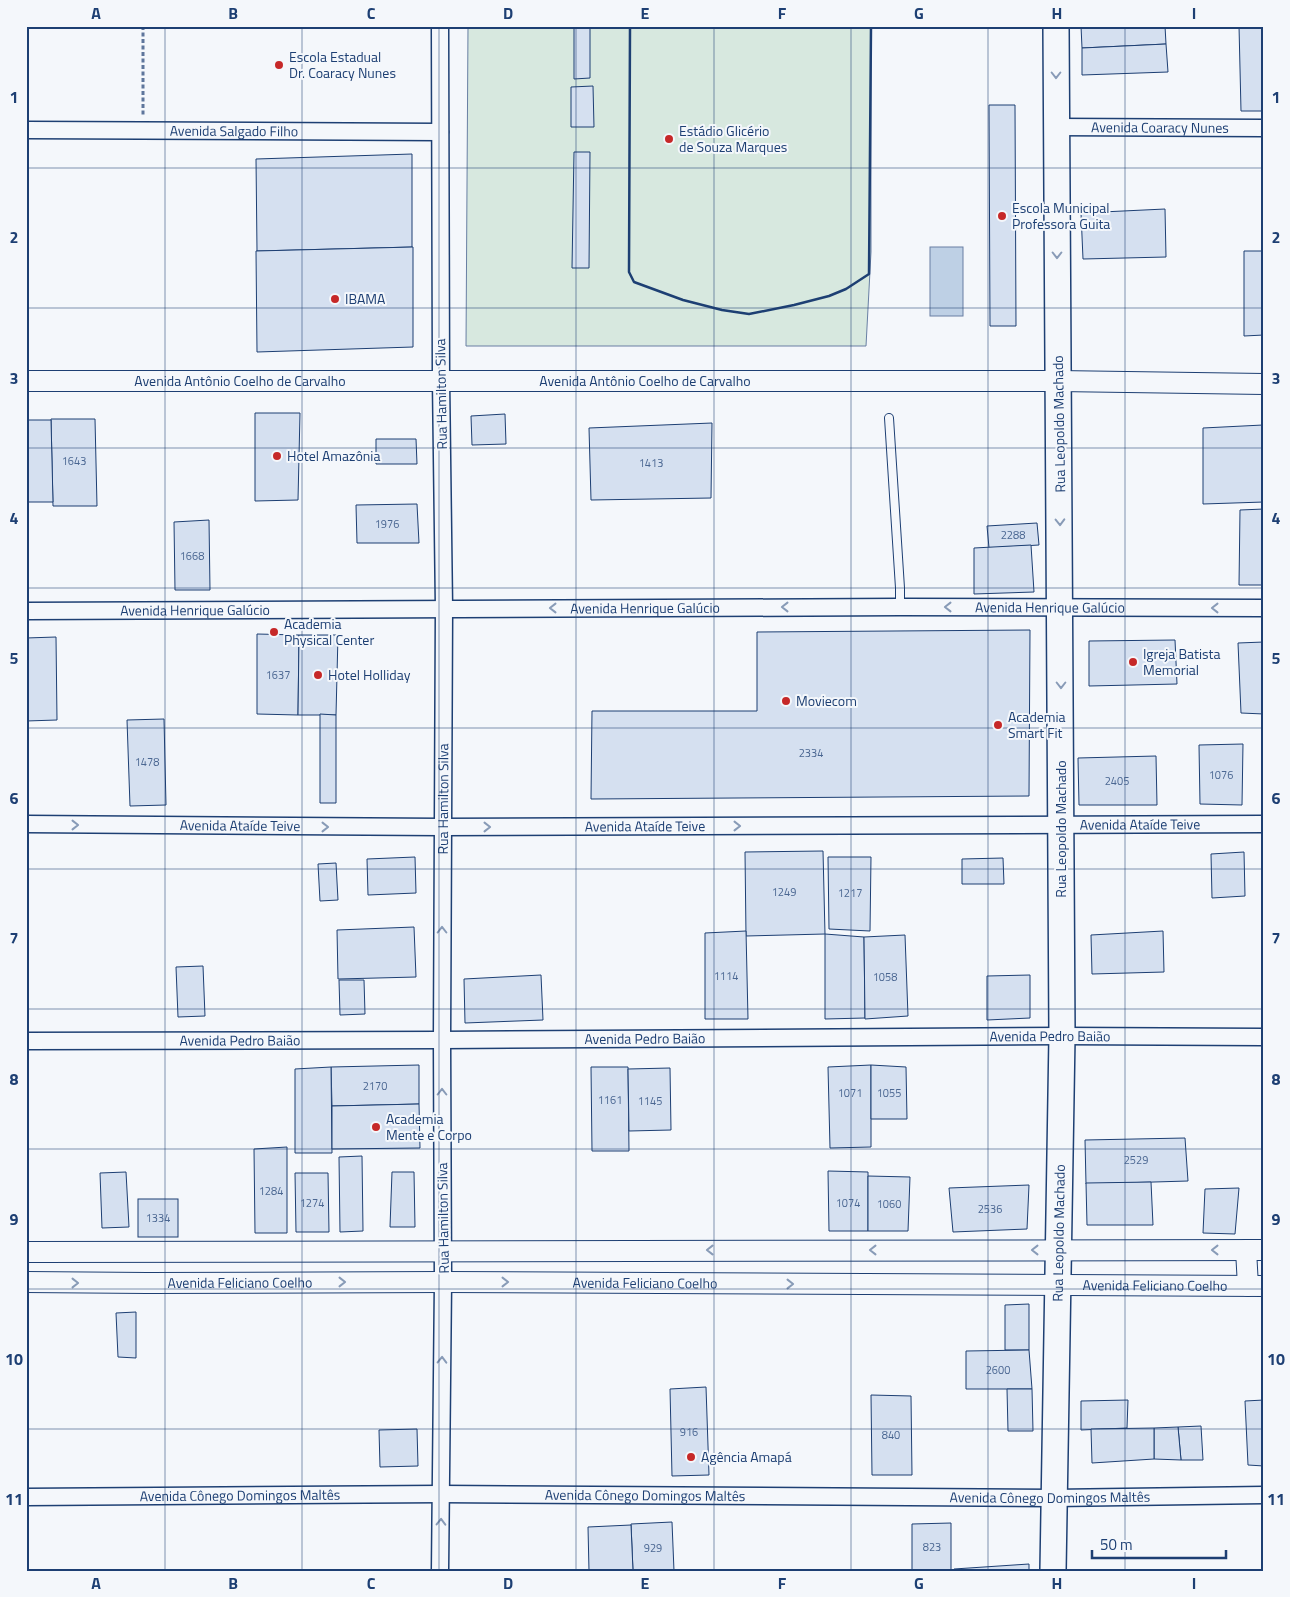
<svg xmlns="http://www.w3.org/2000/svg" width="1290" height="1597" font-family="'Titillium Web',sans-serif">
<rect width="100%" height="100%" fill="#f4f7fb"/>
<path fill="#d7e8df" stroke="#687fa3" d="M468,26h403v226l-5,94h-400z"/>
<rect fill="#bed0e5" stroke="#687fa3" x="930" y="247" width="33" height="69"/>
<g fill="#d5e0f0" stroke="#1d3f73">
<path d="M574,26h16v52l-16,1z"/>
<path d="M1081,26h84l1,18 -84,4z"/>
<path d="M1239,26h25v85h-23z"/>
<path d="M1166,44l2,28 -86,3v-27z"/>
<path d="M593,86l1,41h-23v-40z"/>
<path d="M989,105h26l1,221h-26z"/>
<path d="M574,152h16l-1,116h-17z"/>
<path d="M412,154v93l-155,4 -1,-92z"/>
<path d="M1165,209l1,48 -83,2 -2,-46z"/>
<path d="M413,247v100l-156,5 -1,-101z"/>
<path d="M1244,251h20v84l-20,1z"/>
<path d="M255,413h45l-2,87 -43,1z"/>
<path d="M505,414l1,30 -34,1 -1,-29z"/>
<path d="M51,419h44l2,87h-44z"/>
<path d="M26,420h25l2,82h-27z"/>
<path d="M712,423l-1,75 -120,2 -2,-72z"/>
<path d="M1263,425l1,77 -61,2v-76z"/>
<path d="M376,439h40l1,25h-41z"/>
<path d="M417,504l2,39h-62l-1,-38z"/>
<path d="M1264,509v76h-25l1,-75z"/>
<path d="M209,520l1,70h-35l-1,-68z"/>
<path d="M1037,523l2,22 -50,3 -2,-22z"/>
<path d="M1031,545l3,47 -60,2v-46z"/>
<path d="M1030,630l-1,166 -438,3 1,-88h165v-79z"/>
<path d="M257,634l42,1 -1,80 -41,-1z"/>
<path d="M299,635h39l-2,80h-38z"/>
<path d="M56,637l1,83 -31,1v-83z"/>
<path d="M1175,640l2,44 -88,2v-45z"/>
<path d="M1264,642v72l-23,-1 -3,-70z"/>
<path d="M320,714l16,1v88h-16z"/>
<path d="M164,719l2,86 -36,1 -3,-86z"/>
<path d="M1243,744l-1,61 -42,-1 -1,-59z"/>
<path d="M1156,756l1,49h-78l-1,-47z"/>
<path d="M823,851l2,83 -79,2 -1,-84z"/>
<path d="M1244,852l1,44 -33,2 -1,-44z"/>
<path d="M415,857l1,36 -48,2 -1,-36z"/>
<path d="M828,857h43l-1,74 -41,-2z"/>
<path d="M1003,858l1,26h-42v-25z"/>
<path d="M336,863l2,37 -18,1 -2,-37z"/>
<path d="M414,927l2,50 -78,2 -1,-49z"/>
<path d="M746,931l2,88h-43v-86z"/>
<path d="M1163,931l1,41 -72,2 -1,-39z"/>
<path d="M825,934l39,3 1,81 -40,1z"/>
<path d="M905,935l3,81 -43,3 -1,-82z"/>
<path d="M203,966l2,50 -27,1 -2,-50z"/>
<path d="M541,975l2,45 -78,3 -1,-44z"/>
<path d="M1030,975v43l-43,2v-44z"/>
<path d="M339,980h25l1,34 -25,1z"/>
<path d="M419,1065v39l-87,2 -1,-39z"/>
<path d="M871,1065v82l-41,1 -2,-81z"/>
<path d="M871,1065l35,2 1,52h-36z"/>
<path d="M331,1067l1,86h-37v-84z"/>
<path d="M591,1067h37l1,84h-37z"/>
<path d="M670,1068l1,62 -42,1 -1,-62z"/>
<path d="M419,1104l1,44 -88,1v-43z"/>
<path d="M1185,1138l3,43 -102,3 -1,-44z"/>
<path d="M287,1147v86h-32l-1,-84z"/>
<path d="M362,1156l1,75 -23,1 -1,-75z"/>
<path d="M828,1171l40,1v59h-39z"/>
<path d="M126,1172l3,55 -27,1 -2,-55z"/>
<path d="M392,1172h22l1,55h-25z"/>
<path d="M295,1173h33l1,59h-33z"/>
<path d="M868,1176l42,1 -2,54h-40z"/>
<path d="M1151,1182l2,43h-66l-1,-42z"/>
<path d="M1029,1185l-2,44 -74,3 -4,-44z"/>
<path d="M1239,1188l-4,46 -32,-1 2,-44z"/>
<rect x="138" y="1199" width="40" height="38"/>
<path d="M1029,1304v46h-24v-45z"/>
<path d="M136,1312v46l-18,-1 -2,-44z"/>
<path d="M1029,1350l3,39h-66v-38z"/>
<path d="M706,1387l3,88 -37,1 -2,-87z"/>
<path d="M1007,1389h25l1,42h-25z"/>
<path d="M871,1395l40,1 1,79h-40z"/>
<path d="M1128,1400l-1,28 -46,2v-29z"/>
<path d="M1264,1400v66l-16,-1 -3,-64z"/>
<path d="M1201,1426l2,34h-22l-3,-33z"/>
<path d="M1178,1427l3,33 -27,-1v-31z"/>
<path d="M1154,1428v31l-62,4 -1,-34z"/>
<path d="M417,1429l1,37 -38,1 -1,-37z"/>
<path d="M672,1522l2,49h-41l-2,-47z"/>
<path d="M951,1523v48h-39v-47z"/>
<path d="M631,1525l2,46h-44l-1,-44z"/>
<path d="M1029,1564v7h-75v-2z"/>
</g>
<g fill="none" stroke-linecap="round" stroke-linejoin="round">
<defs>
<path id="service" d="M889,418l11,170v19"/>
<g id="minor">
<path id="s1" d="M1056,127l208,1"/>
<path id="s2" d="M26,130l414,2"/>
<path id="s3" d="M26,611l874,-4 364,1"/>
<path id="s4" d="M26,824l416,3 822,-3"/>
<path id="s5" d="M26,1041l416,-1 620,-4 202,1"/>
<path id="s6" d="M26,1497l415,-3 613,4 210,-3"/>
<path id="s7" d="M440,1571l3,-289 -1,-242 2,-432 -3,-228 -1,-354"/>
</g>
<g id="tertiary">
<path id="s8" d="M26,381h1032l206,3"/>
<path d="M1246,1250l2,36"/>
<path d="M26,1252l1238,-2"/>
<path id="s9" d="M26,1282l121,1 296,-1 821,4"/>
</g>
<g id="primary">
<path id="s10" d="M1053,1571l9,-535 -6,-1010"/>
</g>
</defs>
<use href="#service" stroke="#1d3f73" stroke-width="10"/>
<use href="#minor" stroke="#1d3f73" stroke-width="19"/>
<use href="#tertiary" stroke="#1d3f73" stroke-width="22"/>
<use href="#primary" stroke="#1d3f73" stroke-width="28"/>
<path stroke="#5e769c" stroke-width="3" stroke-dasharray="4 2.5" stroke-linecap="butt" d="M143,26v90"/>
<use href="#service" stroke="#f4f7fb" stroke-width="8"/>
<use href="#minor" stroke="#f4f7fb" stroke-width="16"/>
<use href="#tertiary" stroke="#f4f7fb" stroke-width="20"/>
<use href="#primary" stroke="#f4f7fb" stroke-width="25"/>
<path stroke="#1d3f73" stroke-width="2.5" d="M630,26l-1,246 5,10 49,18 39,10 27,4 45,-9 35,-9 17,-7 23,-15 2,-248"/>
</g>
<defs><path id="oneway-chevron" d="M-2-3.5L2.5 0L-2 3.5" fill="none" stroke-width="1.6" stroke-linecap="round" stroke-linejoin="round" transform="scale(1.25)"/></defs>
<g stroke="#889bb7">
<use href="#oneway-chevron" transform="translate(1056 75) rotate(90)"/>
<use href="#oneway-chevron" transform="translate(1057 255) rotate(90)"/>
<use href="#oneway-chevron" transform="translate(1060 522) rotate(89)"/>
<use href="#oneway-chevron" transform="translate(785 607) rotate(180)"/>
<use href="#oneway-chevron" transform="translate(948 607) rotate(-180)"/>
<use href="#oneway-chevron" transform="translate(553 608) rotate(180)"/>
<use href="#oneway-chevron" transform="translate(1215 608) rotate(-180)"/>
<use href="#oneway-chevron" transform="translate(1061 685) rotate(90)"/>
<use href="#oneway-chevron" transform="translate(75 825)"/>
<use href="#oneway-chevron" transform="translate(737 826)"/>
<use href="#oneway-chevron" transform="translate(325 827)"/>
<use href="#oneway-chevron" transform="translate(487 827)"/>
<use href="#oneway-chevron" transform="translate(442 930) rotate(-90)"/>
<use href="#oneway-chevron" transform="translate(442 1092) rotate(-90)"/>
<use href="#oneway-chevron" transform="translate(710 1250) rotate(180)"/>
<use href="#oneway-chevron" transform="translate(873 1250) rotate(180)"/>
<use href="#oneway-chevron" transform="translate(1035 1250) rotate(180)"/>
<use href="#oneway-chevron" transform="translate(1215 1250) rotate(180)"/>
<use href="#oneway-chevron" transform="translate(342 1282)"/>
<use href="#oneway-chevron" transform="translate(505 1282)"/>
<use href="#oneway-chevron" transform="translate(75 1283)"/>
<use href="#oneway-chevron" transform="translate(790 1284)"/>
<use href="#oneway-chevron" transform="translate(442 1360) rotate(-89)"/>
<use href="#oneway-chevron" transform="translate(441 1522) rotate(-89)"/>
</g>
<path fill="none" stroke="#1d3f73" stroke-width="1" stroke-opacity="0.55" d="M165,26v1545M302,26v1545M439,26v1545M576,26v1545M714,26v1545M851,26v1545M988,26v1545M1125,26v1545M26,168h1238M26,308h1238M26,448h1238M26,588h1238M26,728h1238M26,869h1238M26,1009h1238M26,1149h1238M26,1289h1238M26,1429h1238"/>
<g fill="#c62828" stroke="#f4f7fb" stroke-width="2">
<circle cx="279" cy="65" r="5"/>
<circle cx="669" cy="139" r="5"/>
<circle cx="1002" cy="216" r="5"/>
<circle cx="335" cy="299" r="5"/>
<circle cx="277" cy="456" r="5"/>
<circle cx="274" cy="632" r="5"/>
<circle cx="1133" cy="662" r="5"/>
<circle cx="318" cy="675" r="5"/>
<circle cx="786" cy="701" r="5"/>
<circle cx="998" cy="725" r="5"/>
<circle cx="376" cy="1127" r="5"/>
<circle cx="691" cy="1457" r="5"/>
</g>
<g text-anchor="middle" stroke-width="4" stroke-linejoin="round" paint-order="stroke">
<g font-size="11" fill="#4b6792">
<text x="74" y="465">1643</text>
<text x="651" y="467">1413</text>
<text x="387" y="528">1976</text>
<text x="1013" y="539">2288</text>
<text x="192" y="560">1668</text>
<text x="278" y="679">1637</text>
<text x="811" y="757">2334</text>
<text x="147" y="766">1478</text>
<text x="1221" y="779">1076</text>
<text x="1117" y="785">2405</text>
<text x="784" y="896">1249</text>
<text x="850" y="897">1217</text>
<text x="726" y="980">1114</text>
<text x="885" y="981">1058</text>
<text x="375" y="1090">2170</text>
<text x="850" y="1097">1071</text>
<text x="889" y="1097">1055</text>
<text x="610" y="1104">1161</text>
<text x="650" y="1105">1145</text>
<text x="1136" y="1164">2529</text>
<text x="271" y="1195">1284</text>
<text x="312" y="1207">1274</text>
<text x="848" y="1207">1074</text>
<text x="889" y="1208">1060</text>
<text x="990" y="1213">2536</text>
<text x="158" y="1222">1334</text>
<text x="998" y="1374">2600</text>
<text x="689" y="1436">916</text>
<text x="891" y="1439">840</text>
<text x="932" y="1551">823</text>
<text x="653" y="1552">929</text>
</g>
<g font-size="14" fill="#1d3f73" stroke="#f4f7fb" text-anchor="start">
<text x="289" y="62">Escola Estadual<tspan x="289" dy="16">Dr. Coaracy Nunes</tspan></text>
<text x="679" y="136">Estádio Glicério<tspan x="679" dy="16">de Souza Marques</tspan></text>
<text x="1012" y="213">Escola Municipal<tspan x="1012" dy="16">Professora Guita</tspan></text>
<text x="345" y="304">IBAMA</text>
<text x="287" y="461">Hotel Amazônia</text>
<text x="284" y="629">Academia<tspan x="284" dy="16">Physical Center</tspan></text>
<text x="1143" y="659">Igreja Batista<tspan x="1143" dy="16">Memorial</tspan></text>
<text x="328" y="680">Hotel Holliday</text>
<text x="796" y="706">Moviecom</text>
<text x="1008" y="722">Academia<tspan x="1008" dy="16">Smart Fit</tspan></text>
<text x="386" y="1124">Academia<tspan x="386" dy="16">Mente e Corpo</tspan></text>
<text x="701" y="1462">Agência Amapá</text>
</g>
<g font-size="14" fill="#1d3f73" stroke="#f4f7fb">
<text dy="5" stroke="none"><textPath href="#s1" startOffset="104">Avenida Coaracy Nunes</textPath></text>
<text dy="5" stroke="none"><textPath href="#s2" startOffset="208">Avenida Salgado Filho</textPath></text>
<text dy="5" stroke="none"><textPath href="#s8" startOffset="214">Avenida Antônio Coelho de Carvalho</textPath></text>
<text dy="5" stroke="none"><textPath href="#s8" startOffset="619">Avenida Antônio Coelho de Carvalho</textPath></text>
<text transform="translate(441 394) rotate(-91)" y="5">Rua Hamilton Silva</text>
<text transform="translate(1059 424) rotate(-91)" y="5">Rua Leopoldo Machado</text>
<text dy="5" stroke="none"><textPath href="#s3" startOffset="1024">Avenida Henrique Galúcio</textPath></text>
<text dy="5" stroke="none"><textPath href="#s3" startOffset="619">Avenida Henrique Galúcio</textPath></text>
<text dy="5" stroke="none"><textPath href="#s3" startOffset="169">Avenida Henrique Galúcio</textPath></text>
<text dy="5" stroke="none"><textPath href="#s7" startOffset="772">Rua Hamilton Silva</textPath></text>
<text dy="5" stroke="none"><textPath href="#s4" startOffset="1114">Avenida Ataíde Teive</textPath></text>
<text dy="5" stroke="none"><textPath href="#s4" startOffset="214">Avenida Ataíde Teive</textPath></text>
<text dy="5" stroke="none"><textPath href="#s4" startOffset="619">Avenida Ataíde Teive</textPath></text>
<text transform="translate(1061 829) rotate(-90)" y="5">Rua Leopoldo Machado</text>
<text dy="5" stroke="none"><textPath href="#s5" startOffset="1024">Avenida Pedro Baião</textPath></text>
<text dy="5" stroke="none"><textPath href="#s5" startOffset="619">Avenida Pedro Baião</textPath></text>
<text dy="5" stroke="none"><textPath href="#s5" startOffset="214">Avenida Pedro Baião</textPath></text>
<text transform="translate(443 1218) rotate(-91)" y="5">Rua Hamilton Silva</text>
<text dy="5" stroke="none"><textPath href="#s10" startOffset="338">Rua Leopoldo Machado</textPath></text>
<text dy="5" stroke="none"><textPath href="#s9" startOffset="214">Avenida Feliciano Coelho</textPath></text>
<text dy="5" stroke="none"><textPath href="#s9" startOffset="619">Avenida Feliciano Coelho</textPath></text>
<text dy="5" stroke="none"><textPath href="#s9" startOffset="1129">Avenida Feliciano Coelho</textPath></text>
<text dy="5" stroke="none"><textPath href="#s6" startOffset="619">Avenida Cônego Domingos Maltês</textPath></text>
<text dy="5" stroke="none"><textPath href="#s6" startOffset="214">Avenida Cônego Domingos Maltês</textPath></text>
<text dy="5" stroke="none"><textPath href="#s6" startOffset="1024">Avenida Cônego Domingos Maltês</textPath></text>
</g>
</g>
<rect width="1290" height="1597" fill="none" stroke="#f4f7fb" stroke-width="55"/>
<path d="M1092 1550v8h134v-8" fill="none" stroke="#1d3f73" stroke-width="2.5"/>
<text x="1100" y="1550" font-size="15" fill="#1d3f73" stroke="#f4f7fb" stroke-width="4" paint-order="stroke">50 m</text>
<rect x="28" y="28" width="1234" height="1542" fill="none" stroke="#1d3f73" stroke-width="2"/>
<g font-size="16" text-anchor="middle" font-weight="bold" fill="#1d3f73">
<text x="96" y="19">A</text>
<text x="233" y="19">B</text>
<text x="371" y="19">C</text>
<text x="508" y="19">D</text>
<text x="645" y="19">E</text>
<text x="782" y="19">F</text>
<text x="919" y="19">G</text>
<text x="1057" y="19">H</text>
<text x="1194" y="19">I</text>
<text x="14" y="103">1</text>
<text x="1276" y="103">1</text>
<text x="14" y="243">2</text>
<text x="1276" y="243">2</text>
<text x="14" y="384">3</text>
<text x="1276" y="384">3</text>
<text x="14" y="524">4</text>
<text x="1276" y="524">4</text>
<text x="14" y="664">5</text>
<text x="1276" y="664">5</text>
<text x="14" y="804">6</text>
<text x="1276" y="804">6</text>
<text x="14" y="944">7</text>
<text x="1276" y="944">7</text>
<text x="14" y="1085">8</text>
<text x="1276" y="1085">8</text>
<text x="14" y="1225">9</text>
<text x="1276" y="1225">9</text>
<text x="14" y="1365">10</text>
<text x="1276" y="1365">10</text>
<text x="14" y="1505">11</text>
<text x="1276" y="1505">11</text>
<text x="96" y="1589">A</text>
<text x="233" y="1589">B</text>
<text x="371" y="1589">C</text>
<text x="508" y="1589">D</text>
<text x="645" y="1589">E</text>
<text x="782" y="1589">F</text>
<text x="919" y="1589">G</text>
<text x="1057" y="1589">H</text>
<text x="1194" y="1589">I</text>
</g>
</svg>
